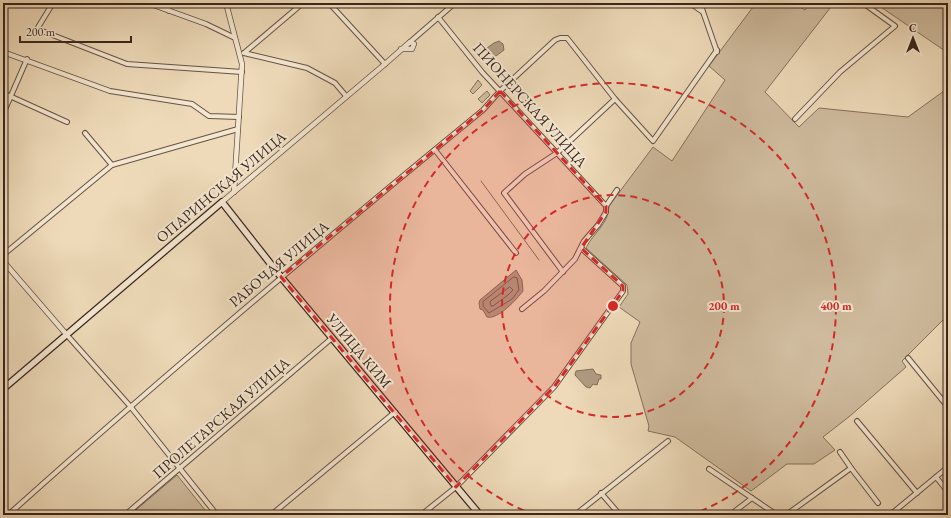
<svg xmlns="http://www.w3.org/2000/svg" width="951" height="518" font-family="'EB Garamond',serif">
<rect width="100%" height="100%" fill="#eedab9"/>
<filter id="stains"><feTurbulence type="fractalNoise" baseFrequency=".005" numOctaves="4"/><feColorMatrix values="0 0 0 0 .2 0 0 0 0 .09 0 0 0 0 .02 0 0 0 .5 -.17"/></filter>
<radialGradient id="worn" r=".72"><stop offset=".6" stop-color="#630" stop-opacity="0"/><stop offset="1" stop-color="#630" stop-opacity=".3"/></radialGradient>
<g fill="#cfbb9e" stroke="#84705e">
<path d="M756,3h38l11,7 5,-7h24l-69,89 34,35 20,-19 89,9 40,-29v227l-46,46 4,6 -56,49 -27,21 12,13 -21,14h-27l-36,27 -76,-54 -27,-6 1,-5 -18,-62v-21l9,-21 -21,-15 9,-13 -1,-9 -41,-37c7,-15 23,-24 23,-42l44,-59 19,14 53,-81 -16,-14z"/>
<path d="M875,3h73v50z"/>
<path d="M478,80l4,5 -9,9 -3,-3z"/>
<path d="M487,91l3,4 -8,8 -4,-4z"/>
<path d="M177,475l32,40h-79z"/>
</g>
<g fill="#b19d84" stroke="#816d5b">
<path d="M499,41l4,3 1,6 -8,6h-4l-4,-3 -1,-5 7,-5z"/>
<path d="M516,270l6,10 1,11c-6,8 -25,29 -36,26l-4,-7 -3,-1 -1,-6 1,-3z"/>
<path d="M593,369l3,5 5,1v4h-2l-2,6 -4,-1 -3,4 -4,-1 -11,-12 1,-4z"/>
</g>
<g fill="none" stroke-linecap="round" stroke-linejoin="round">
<g stroke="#766250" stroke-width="1">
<path d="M514,277l3,1 2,12 -7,9 -23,14 -6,-7v-4z"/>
<path d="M510,287l3,3 -5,5 -15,11h-2l-1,-4z"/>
</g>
<path stroke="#816d5b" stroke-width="1" d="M481,181l58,79"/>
<defs>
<g id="minor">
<path d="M53,3l-16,26 90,35 115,8"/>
<path d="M148,3l58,21 29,14"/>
<path d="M167,3l2,8"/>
<path d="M329,3l56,61"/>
<path d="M690,3l13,9"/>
<path d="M700,3l17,49"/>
<path d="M438,17l44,55 124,134"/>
<path d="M410,42l45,-39"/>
<path d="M3,52l107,39 82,13 17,12 30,1"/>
<path d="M244,53l63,15 28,15 11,13"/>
<path d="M244,53l59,-50"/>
<path d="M3,93l64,29"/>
<path d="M3,114l24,-55"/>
<path d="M795,119l45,-47 55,-46 -32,-23"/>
<path d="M85,133l27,32"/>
<path d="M435,150l81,103"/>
<path d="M3,255l109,-90 126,-36"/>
<path d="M563,272l-59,-79 21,-19 32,-21 58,-54"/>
<path d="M522,309l22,-18 31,-32 9,-18 14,-16 8,-13v-6l11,-16"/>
<path d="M66,334l64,72 87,109"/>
<path d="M908,358l40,49"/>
<path d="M857,421l60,72"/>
<path d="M851,468l27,35"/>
<path d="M709,469l68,46"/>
<path d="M936,477l12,15"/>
<path d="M601,493l19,22"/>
<path d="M8,515c155,-139 314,-273 475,-405l17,-19 55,-51 5,-2h7l48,61 38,42 64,-91"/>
<path d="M125,515l207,-177"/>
<path d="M271,515l124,-103"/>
<path d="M421,515l35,-28 98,-100 69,-96v-5l-42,-38"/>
<path d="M575,515l93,-74"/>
<path d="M730,515l22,-17"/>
<path d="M786,515l65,-47 -11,-16"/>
<path d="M890,515l58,-48"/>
</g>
<g id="tertiary">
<path d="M226,3l16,61 -8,128"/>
<path d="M222,202l163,-138 25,-22 4,2 -2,5h-11"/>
<path d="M3,261l63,73"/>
</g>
<path id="secondary" d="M3,389l219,-187 59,75 199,238"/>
</defs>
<use href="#minor" stroke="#675344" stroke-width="6"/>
<use href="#tertiary" stroke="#675344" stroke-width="6"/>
<use href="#secondary" stroke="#3a261d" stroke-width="8"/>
<use href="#minor" stroke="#f4e7d2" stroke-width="4"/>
<use href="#tertiary" stroke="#f4e7d2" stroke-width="4.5"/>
<use href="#secondary" stroke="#f4e7d2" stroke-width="5.5"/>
</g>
<path fill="#d62828" fill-opacity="0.2" stroke="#d62828" stroke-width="3" stroke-dasharray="8 5" stroke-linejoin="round" d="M500,91l106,115v6l-25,36 42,38v5l-69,96 -98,100 -175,-210 202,-167z"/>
<g fill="none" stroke="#d62828" stroke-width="2" stroke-dasharray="7 5">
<circle cx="613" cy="306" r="111"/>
<path d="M535 515A223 223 0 1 1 691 515"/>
</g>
<g text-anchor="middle" stroke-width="4" stroke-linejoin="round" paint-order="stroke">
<g font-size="15" fill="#3a261d" stroke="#f4e7d2">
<text transform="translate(530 105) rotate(48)" y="5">ПИОНЕРСКАЯ УЛИЦА</text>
<text transform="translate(221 187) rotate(-40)" y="5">ОПАРИНСКАЯ УЛИЦА</text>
<text transform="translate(279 264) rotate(-40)" y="5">РАБОЧАЯ УЛИЦА</text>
<text transform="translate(359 351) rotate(50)" y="5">УЛИЦА КИМ</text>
<text transform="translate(221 418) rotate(-41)" y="5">ПРОЛЕТАРСКАЯ УЛИЦА</text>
</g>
</g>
<circle cx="613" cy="306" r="6" fill="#d62828" stroke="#f4e7d2" stroke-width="2"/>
<g font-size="12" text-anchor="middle" font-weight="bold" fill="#d62828" stroke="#f4e7d2" stroke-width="4" stroke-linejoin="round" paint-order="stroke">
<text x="724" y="310">200 m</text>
<text x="836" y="310">400 m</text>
</g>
<rect width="951" height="518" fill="none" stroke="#eedab9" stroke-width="16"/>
<rect x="4" y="4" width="943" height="510" fill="none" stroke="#3a261d" stroke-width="2"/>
<rect x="8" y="8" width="935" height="502" fill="none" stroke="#3a261d"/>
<g transform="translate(913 38)" stroke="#f4e7d2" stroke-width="3" paint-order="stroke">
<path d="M0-3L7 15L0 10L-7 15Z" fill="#3a261d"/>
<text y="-6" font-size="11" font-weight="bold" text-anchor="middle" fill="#3a261d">С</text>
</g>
<path d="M20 36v6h111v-6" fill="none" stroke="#3a261d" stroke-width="2"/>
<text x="26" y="36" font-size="12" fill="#3a261d" stroke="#f4e7d2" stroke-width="3" paint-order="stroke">200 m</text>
<rect width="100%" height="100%" filter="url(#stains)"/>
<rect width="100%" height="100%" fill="url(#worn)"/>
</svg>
